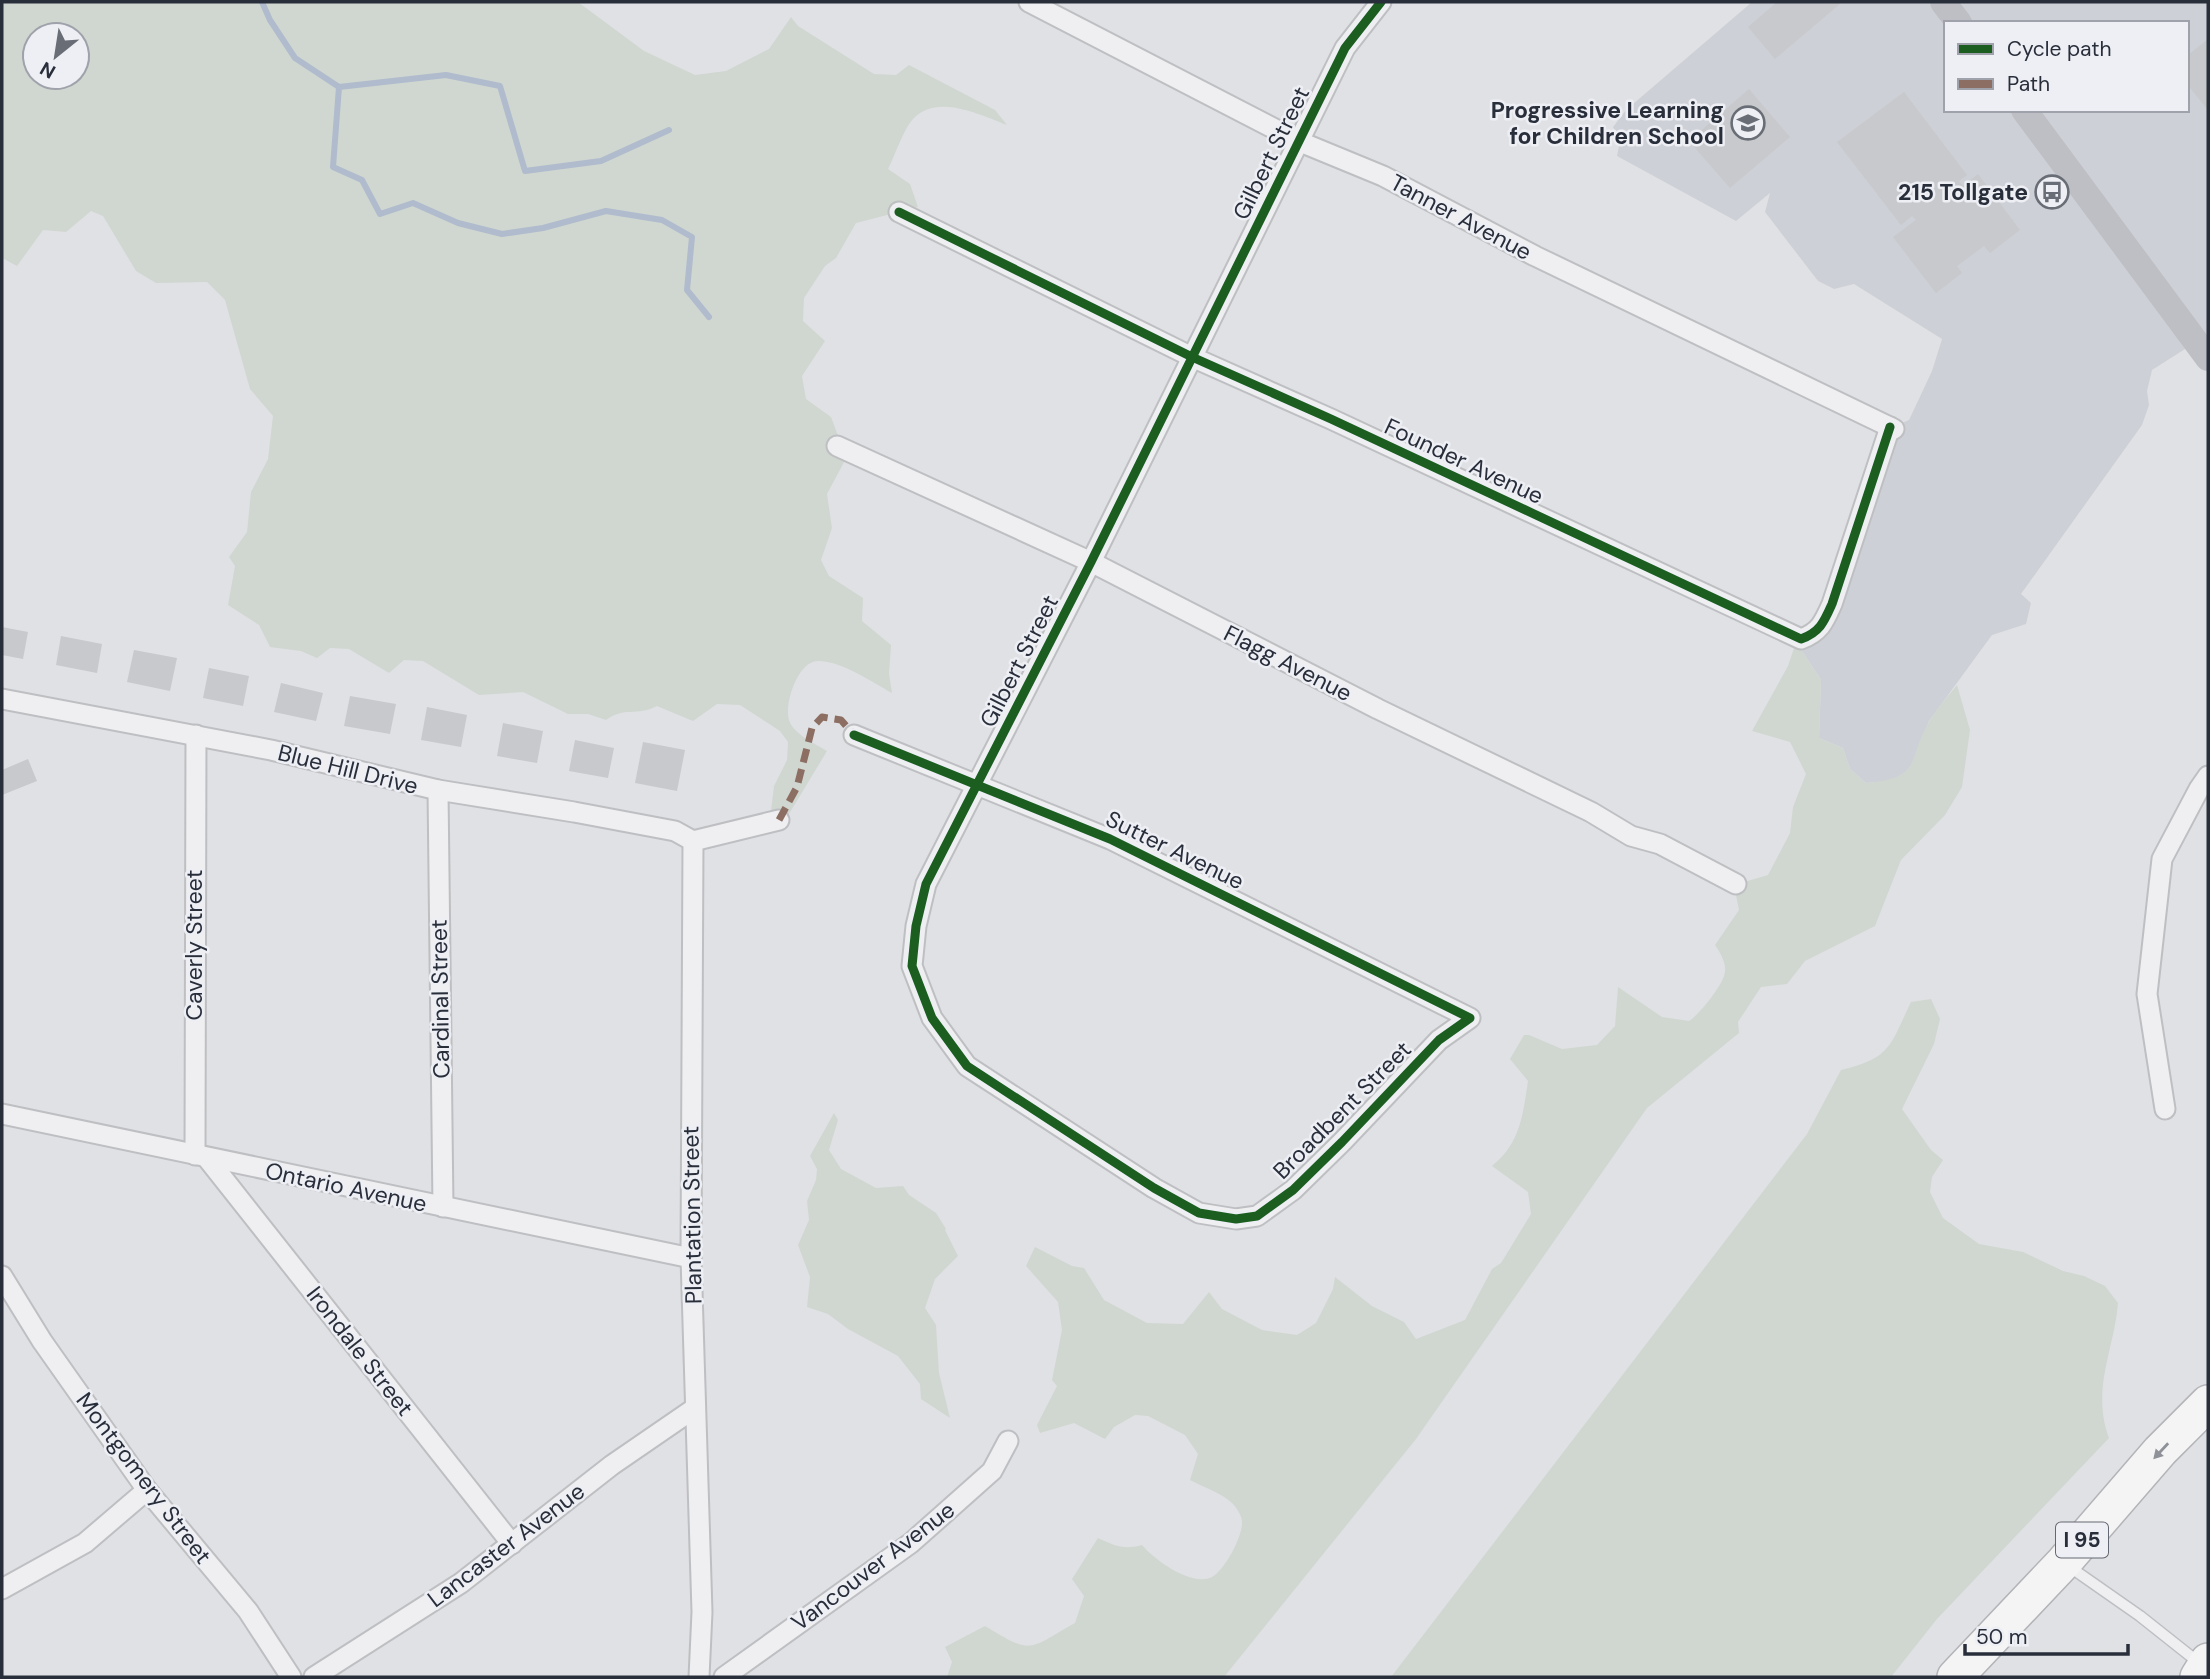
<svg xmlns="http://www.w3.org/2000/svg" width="2210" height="1679" font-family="'DM Sans',sans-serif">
<rect width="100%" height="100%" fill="#e0e1e4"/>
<path fill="#ced0d7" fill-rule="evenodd" d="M1752,2h456v362l-15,-20 -41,26 -5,21 2,14 -7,20 -121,169 10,9 -5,21 -34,11 -63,86 -19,49 -20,11 -24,2 -16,-14 -7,-21 -24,-10 2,-58 -25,-38 -3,-8 18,-13 19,-32 19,-52 28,-104 32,-13 23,-49 10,-32 -88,-55 -20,5 -16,-8 -53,-69 5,-19 -34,28 -119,-65 3,-15 -7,-14 13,-17zM1946,23h241v87h-241z"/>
<g fill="#d0d7d0" fill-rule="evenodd">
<path d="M2,2h576l66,49 51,24 31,-4 43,-22 22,-32 7,9 76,48 22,1 13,-10 86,45 12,15c-27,-10 -70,-32 -94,-6 -10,11 -18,37 -25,50l22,15 8,23 -62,16 -20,35 -11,8 -21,32 -1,23 22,20 -23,35 4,23 25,18 9,24 10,10 -23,43 5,34 -11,32 8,16 34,22 -1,23 29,24 -2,29 3,19c-20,-11 -52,-33 -75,-32 -19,1 -33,42 -28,59 4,14 27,24 38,31l-38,63 -10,6 -9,-1 4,-33 13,-26 1,-18 -8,-11 -40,-26 -23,-1 -24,17 -36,-15c-21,11 -32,0 -51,14l-18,-6h-20l-45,-22 -44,3 -56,-34 -19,-1 -15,13 -40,-24 -19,-1 -13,10 -16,-7 -31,-4 -11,-22 -31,-20 7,-39 -6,-9 18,-25 4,-40 17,-33 5,-43 -23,-27 -25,-89 -18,-18 -51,1 -20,-12 -33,-55 -12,-5 -25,21 -23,-2 -26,36 -15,-8zM35,35h42v42h-42z"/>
<path d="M1796,642l25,38 -2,58 24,10 7,21 16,14c58,-5 40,-23 64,-63 7,-12 18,-24 27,-35l13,45 -8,57 -17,28 -44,45 -26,66 -70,35 -18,23 -26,3 -23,35 1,11 -92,75 -231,331 -192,238h-277l5,-15 -7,-15 40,-21c49,30 43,23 90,-3l9,-27 -12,-17 26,-41c17,8 26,12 44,7 13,15 49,42 70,32 12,-6 31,-41 30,-55 0,-6 -5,-14 -10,-19 -10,-10 -29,-16 -42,-23l8,-26 -13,-19 -37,-19 -13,-1 -21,12 -9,12 -31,-16 -34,10 -3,-8 20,-39 -5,-6 10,-50 -4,-28 -32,-36 9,-19 37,19 12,2 20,32 43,23 36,1 26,-32 13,17 40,21 35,5 19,-12 17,-34 2,-12 37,29 32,16 12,17 49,-19 27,-51 9,-6 30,-49 -3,-22 -36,-26c28,-22 31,-51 36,-85l-18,-22 14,-24h5l33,14 35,-4 18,-19 3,-39 44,30 27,4c10,-6 31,-33 35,-45 4,-11 -3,-22 -9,-31l24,-35 -5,-25 34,-10 22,-42 3,-26 13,-33 -16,-32 -38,-11 36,-65z"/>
<path d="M1931,999l9,20 -6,25 -32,65 29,41 12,10 -11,17 -2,15 13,26 36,26 44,8 40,19 21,5 21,10 13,17c-4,48 -27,86 -9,135l-172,181 -46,58h-500l416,-543 34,-64c51,-12 49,-25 70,-68z"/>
<path d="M834,1113l4,7 -9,30 12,19 35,19 27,-2 6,9 27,18 10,16 -1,1 13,26 -23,23 -10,29 11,17 3,48 11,45 -29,-19 -1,-15 -22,-28 -50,-27 -20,-15 -21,-7 3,-30 -12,-32 11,-25 -2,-19 9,-21 1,-11 -7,-13z"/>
</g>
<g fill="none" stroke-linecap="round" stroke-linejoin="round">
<g stroke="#b0bbcd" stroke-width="6">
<path d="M262,2l8,18 25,38 44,29 107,-12 54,11 25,85 76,-10 68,-31"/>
<path d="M339,87l-6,80 29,13 18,34 33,-11 45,20 44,11 41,-6 63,-17 56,9 30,17 -5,53 22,27"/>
</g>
</g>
<g fill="#c8c9cc">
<path d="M1777,2h61l2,2 -65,55 -27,-32z"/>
<path d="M2208,39v71l-21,-26v-28z"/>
<path d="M1749,89l41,48 -60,51 -41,-47z"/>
<path d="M1904,92l63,83 -8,6 4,5 15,-12 42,56 -30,23 -6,-7 -27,20 5,7 -26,20 -43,-56 23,-17 -4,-4 -11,9 -64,-83z"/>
<path d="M2,627l26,5 -5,27 -21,-4z"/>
<path d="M61,636l41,8 -5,29 -41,-8z"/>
<path d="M134,650l43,8 -7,33 -43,-9z"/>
<path d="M209,668l40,8 -6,30 -40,-8z"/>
<path d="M281,683l42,10 -7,28 -42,-9z"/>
<path d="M350,696l46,8 -6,30 -46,-8z"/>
<path d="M427,707l40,8 -6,32 -40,-7z"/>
<path d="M503,723l40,8 -6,32 -40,-7z"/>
<path d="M575,740l39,8 -6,30 -39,-7z"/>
<path d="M643,742l42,8 -8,41 -42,-8z"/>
<path d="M28,759l9,22 -35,14v-25z"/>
</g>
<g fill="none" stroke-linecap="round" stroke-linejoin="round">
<defs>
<path id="lane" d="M2067,1565l73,51 58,46"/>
<g id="street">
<path d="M1029,2l269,139 85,35 152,80 359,173"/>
<path d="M899,212l293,145 139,62 470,220c19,-7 23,-17 31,-35l58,-177"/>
<path d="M837,446l254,116 287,147 213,103 40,24 29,8 76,40"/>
<path d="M2,699l269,51 167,40 136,22 101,19 18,10"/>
<path d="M854,735l256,104 360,179 -31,22 -97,102 -49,48 -36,26 -21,3 -37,-6 -45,-25 -187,-122 -35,-48 -20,-52 4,-40 10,-42 165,-322 254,-514 36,-46"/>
<path d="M438,790l5,417"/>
<path d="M693,841l-2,417 11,354 -3,65"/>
<path d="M693,841l86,-21"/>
<path d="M2165,1109l-18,-115 15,-135 37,-70 9,-13"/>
<path d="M2,1114l689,144"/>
<path d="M195,1155l1,-420"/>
<path d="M207,1158l305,386"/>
<path d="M2,1276l40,65 105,149 101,121 43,66"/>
<path d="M2,1589l83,-46 62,-53"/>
<path d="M314,1677l147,-94 151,-118 83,-57"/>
<path d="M724,1677l187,-134 81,-72 16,-30"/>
</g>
<g id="highway">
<path d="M1955,1677l109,-115 96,-111 48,-48"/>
<path d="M2198,1677l10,-16"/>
</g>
</defs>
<use href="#lane" stroke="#bebfc2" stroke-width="13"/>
<use href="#street" stroke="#bebfc2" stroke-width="23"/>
<use href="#highway" stroke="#b3b4b8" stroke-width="38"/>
<use href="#lane" stroke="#efeff1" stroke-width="10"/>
<use href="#street" stroke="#efeff1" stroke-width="19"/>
<g stroke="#bebfc4" stroke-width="26">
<path d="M1943,2l16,21"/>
<path d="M2024,110l184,248"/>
</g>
<use href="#highway" stroke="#f4f4f5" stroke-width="35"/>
<path stroke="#8d6e63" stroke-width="7" stroke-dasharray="14 7" stroke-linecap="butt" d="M779,820l18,-33 15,-59 10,-11 19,3 13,15"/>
<defs>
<g id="cycleway">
<path d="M899,212l293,145 139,62 470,220c19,-7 23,-17 31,-35l58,-177"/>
<path d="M854,735l256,104 360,179 -31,22 -97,102 -49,48 -36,26 -21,3 -37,-6 -45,-25 -187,-122 -35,-48 -20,-52 4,-40 10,-42 165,-322 254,-514 36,-46"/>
</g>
</defs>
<use href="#cycleway" stroke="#edeff4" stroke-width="13"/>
<use href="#cycleway" stroke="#1b5e20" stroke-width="9"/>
</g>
<defs><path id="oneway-solid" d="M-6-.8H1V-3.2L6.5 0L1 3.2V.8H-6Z" transform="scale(1.75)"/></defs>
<use fill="#8e9198" href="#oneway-solid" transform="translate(2161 1451) rotate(133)"/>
<defs>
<symbol id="school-ring" viewBox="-11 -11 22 22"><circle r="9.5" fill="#edeff4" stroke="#696d76" stroke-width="1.5"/><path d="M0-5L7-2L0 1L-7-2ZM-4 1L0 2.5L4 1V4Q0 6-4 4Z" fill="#696d76"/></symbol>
<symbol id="bus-ring" viewBox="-11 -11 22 22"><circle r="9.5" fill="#edeff4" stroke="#696d76" stroke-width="1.5"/><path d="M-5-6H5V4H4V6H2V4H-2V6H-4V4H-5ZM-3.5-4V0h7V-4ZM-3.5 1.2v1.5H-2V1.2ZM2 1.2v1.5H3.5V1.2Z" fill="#696d76"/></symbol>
</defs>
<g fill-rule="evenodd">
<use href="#school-ring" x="1729" y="104" width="38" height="38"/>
<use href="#bus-ring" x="2033" y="173" width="38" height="38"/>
</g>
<g text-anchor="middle" stroke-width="5" stroke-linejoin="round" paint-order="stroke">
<rect fill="#edeff4" stroke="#646872" stroke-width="2" x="2056" y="1522.5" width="52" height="35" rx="5"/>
<g font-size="21" font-weight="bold" fill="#292e3b">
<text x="2082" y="1547">I 95</text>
</g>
<g font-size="23" font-weight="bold" fill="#292e3b" stroke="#edeff4" text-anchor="end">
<text x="1724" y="118">Progressive Learning<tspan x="1724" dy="26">for Children School</tspan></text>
<text x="2028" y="200">215 Tollgate</text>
</g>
<g font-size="23" fill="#292e3b" stroke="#edeff4">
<text transform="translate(1271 153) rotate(-64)" y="8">Gilbert Street</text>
<text transform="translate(1461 217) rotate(28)" y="8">Tanner Avenue</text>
<text transform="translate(1464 461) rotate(25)" y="8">Founder Avenue</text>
<text transform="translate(1019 661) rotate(-63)" y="8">Gilbert Street</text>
<text transform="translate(1288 663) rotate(27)" y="8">Flagg Avenue</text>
<text transform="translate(348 769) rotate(14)" y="8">Blue Hill Drive</text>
<text transform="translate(1175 850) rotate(26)" y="8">Sutter Avenue</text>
<text transform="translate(194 945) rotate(-90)" y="8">Caverly Street</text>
<text transform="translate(440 999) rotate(-91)" y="8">Cardinal Street</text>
<text transform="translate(1342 1110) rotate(-45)" y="8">Broadbent Street</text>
<text transform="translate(346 1187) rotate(12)" y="8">Ontario Avenue</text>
<text transform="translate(692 1215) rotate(-91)" y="8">Plantation Street</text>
<text transform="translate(360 1351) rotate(52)" y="8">Irondale Street</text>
<text transform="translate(144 1478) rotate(53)" y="8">Montgomery Street</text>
<text transform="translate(506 1545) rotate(-37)" y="8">Lancaster Avenue</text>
<text transform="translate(873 1566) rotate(-37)" y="8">Vancouver Avenue</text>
</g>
</g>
<rect width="2210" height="1679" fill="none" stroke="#292e3b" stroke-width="7"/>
<rect x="1944" y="21" width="245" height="91" fill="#edeff4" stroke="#9fa2aa" stroke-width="2"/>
<rect x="1958" y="44" width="35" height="10" fill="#1b5e20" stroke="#9fa2aa" stroke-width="2"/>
<text x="2007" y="56" font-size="21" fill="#292e3b">Cycle path</text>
<rect x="1958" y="79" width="35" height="10" fill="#8d6e63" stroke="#9fa2aa" stroke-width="2"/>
<text x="2007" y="91" font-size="21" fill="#292e3b">Path</text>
<g transform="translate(56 56) rotate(210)"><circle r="33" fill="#edeff4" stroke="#9fa2aa" stroke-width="2"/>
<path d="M0-5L12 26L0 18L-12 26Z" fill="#696d76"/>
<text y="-10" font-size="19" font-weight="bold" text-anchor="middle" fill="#292e3b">N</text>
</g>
<path d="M1965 1644v10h163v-10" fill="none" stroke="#292e3b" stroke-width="3.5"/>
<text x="1976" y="1644" font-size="21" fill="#292e3b" stroke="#edeff4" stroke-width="5" paint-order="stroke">50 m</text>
</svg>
